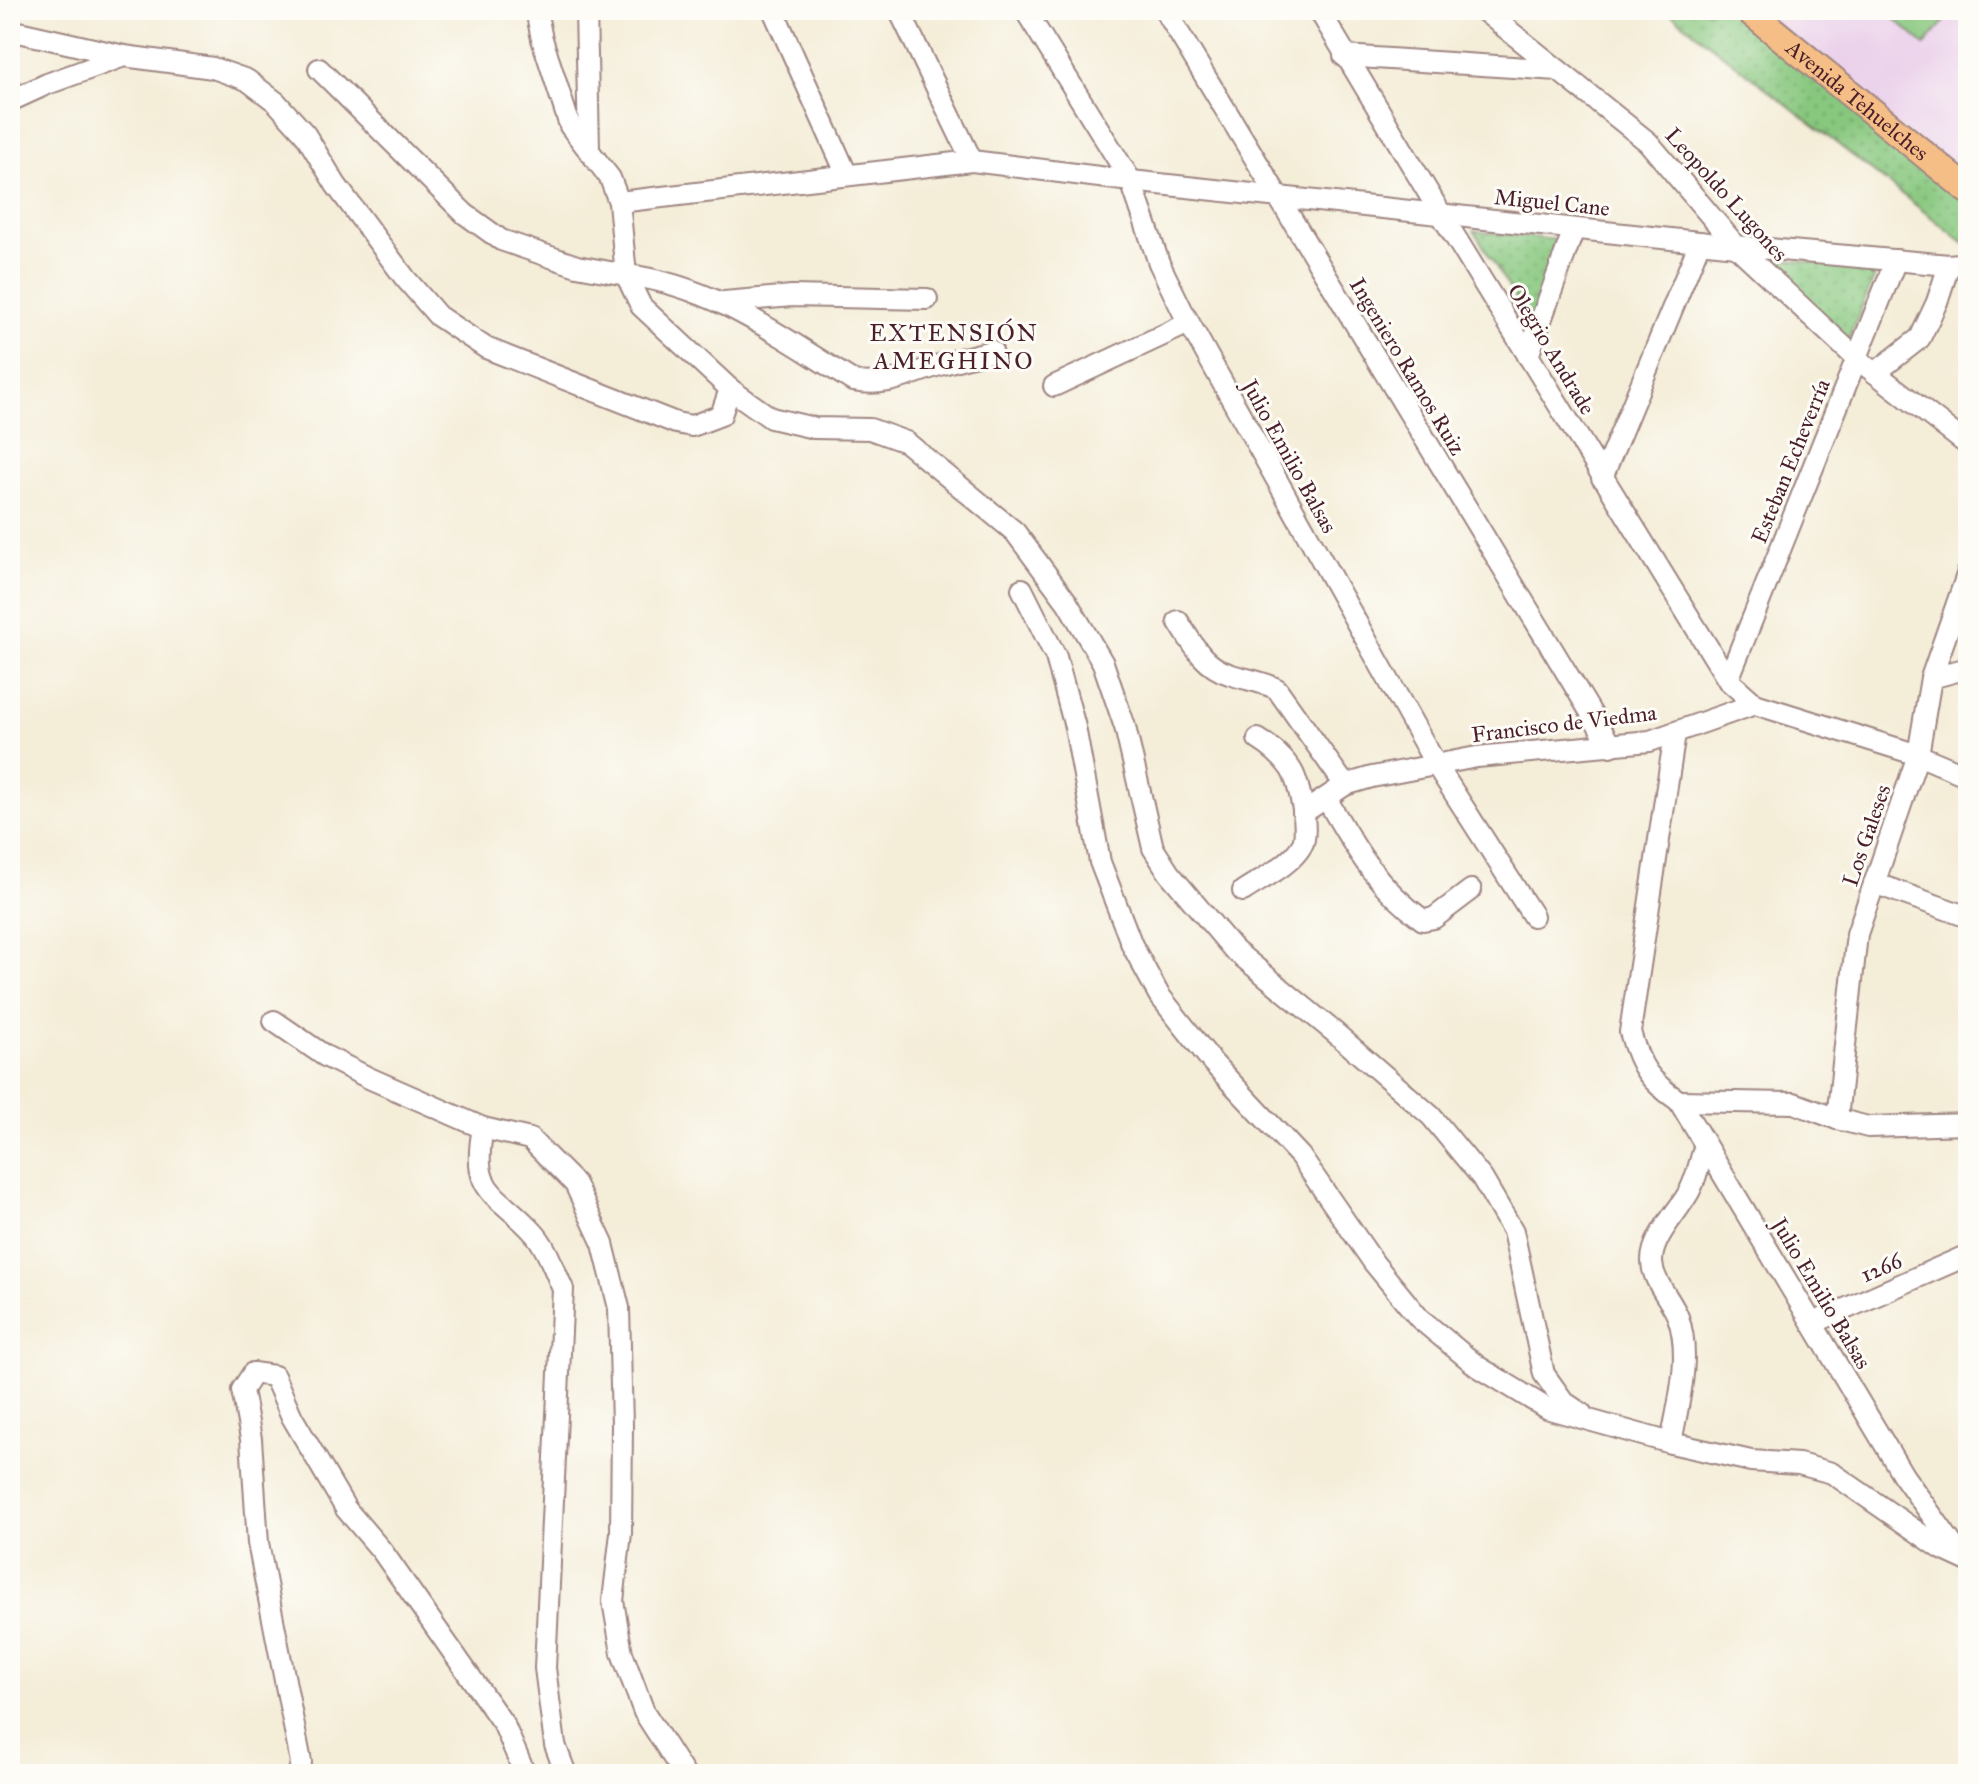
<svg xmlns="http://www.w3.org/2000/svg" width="1978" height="1784" font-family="'IM FELL Great Primer',serif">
<defs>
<pattern id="green-dots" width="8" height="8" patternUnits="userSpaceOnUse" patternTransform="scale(2)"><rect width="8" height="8" fill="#87c77e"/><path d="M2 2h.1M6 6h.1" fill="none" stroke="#76aa6d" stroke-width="1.8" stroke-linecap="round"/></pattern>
</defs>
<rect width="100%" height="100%" fill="#fdfcf7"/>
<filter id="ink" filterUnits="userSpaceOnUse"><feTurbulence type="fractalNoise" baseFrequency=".0125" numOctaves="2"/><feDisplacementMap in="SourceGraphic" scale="16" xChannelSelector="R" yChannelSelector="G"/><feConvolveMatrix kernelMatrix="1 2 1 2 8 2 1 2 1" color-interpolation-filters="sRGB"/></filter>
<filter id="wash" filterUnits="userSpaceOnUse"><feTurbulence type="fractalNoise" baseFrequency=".006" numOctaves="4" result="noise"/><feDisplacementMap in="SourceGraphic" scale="32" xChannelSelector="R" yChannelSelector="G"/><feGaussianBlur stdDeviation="1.8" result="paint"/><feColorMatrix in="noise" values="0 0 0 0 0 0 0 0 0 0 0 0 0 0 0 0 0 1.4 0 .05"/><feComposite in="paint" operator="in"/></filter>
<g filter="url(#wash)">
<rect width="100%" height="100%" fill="#f4edd8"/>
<path fill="#ebd1eb" d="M1748,10h220v180z"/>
<g fill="url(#green-dots)" stroke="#687354" stroke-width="2">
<path d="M1666,10h82l220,180v56z"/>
<path d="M1474,231l84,9 -28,82z"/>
<path d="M1759,257l119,12 -32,76z"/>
</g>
<path fill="#87c77e" stroke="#687354" stroke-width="2" d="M1884,10h69l-28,35z"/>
</g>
<g filter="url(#ink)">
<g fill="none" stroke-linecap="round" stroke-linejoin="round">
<defs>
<g id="minor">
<path d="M536,10l6,29 28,87 40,52 9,24 7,73c87,10 154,61 227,106 35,7 58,-8 90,-17 16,-5 33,-9 49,-13"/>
<path d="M586,10l3,139"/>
<path d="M773,10l74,165"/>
<path d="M899,10l73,151"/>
<path d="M1025,10l106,171 28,82 24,49 252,451 98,153"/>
<path d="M1165,10l446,736"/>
<path d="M1319,10l122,204 287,466 27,24"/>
<path d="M1483,10l165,132 88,104 120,112 112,87"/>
<path d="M10,30l114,26"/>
<path d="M1344,56l214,14"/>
<path d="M10,101l37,-17 77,-28 89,12 34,12 29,22 29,32 31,51 69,93 33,38 48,32 190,75 16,3 29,-11 9,-26 -89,-83 -15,-31 -49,-9 -76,-26 -36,-26 -146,-145"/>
<path d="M619,202l353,-41 159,20 605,65 213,19 19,-2"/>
<path d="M724,302l68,-6 135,3"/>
<path d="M1528,356l46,-127"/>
<path d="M1875,373l45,-35 17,-36 12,-37"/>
<path d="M1054,386l135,-63"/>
<path d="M730,389l41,29 43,10 56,1 36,13 109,90 52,70 36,61 22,64 28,121 16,25 64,76 100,82 98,85 51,62 31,53 31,143 20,28 18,12"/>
<path d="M1602,478l98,-236"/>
<path d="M1022,589l34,68 19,70 25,135 32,83 27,50 54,68 87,93 74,107 45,55 58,48 69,42 125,35 80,18 48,3 33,9 110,76 26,12"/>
<path d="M1178,621c14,22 25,45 51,53 17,6 33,7 48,15l68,96"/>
<path d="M1931,678l37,-10"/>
<path d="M1728,680l168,-420"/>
<path d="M1675,733l-45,299c10,35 19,49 49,69l224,374 57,80"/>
<path d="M1326,798c30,51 48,86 97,122l11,-2 37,-28"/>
<path d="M1303,813l42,-28 27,-8 105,-20 173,-16 105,-37 163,51 50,21"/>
<path d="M1874,883l94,34"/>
<path d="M1243,891c19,-13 47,-25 59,-46 8,-13 -3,-65 -12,-77 -9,-13 -19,-21 -32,-29"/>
<path d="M274,1021l51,35 44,22 114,50c-13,67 13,63 51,105 13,14 21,39 29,56l-18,379 10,77 11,29"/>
<path d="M1679,1101l115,2 43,16 31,8 100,-3"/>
<path d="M1837,1119l20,-185 61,-179 13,-77 37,-106"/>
<path d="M483,1128l47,11 45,45 28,60 16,64 3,117 -1,108 -8,68 9,52 22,59 40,62"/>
<path d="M1813,1323l155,-68"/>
<path d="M1671,1443c7,-40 21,-86 7,-126 -7,-18 -26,-36 -26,-56 0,-24 26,-49 37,-69 8,-14 11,-32 16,-47"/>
<path d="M299,1774l2,-12 -43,-219 -7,-104 -9,-49 11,-17 21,3 18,41 54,92 36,42 122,174 21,49"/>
</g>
<g id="major">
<path id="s1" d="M1748,10l220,180"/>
</g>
</defs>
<use href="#minor" stroke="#9f8682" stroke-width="24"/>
<use href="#major" stroke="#9f8682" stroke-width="30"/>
<use href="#minor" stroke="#fff" stroke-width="20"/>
<use href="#major" stroke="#f6be87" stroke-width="26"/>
</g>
</g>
<g text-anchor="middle" stroke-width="6" stroke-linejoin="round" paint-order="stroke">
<g font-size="22" fill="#4a1f2b" stroke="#fdfcf7">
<text dy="8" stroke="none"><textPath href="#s1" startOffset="142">Avenida Tehuelches</textPath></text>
<text transform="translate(1727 194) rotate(48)" y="8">Leopoldo Lugones</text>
<text transform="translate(1552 202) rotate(6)" y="8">Miguel Cane</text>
<text transform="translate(1552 349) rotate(59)" y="8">Olegrio Andrade</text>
<text transform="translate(1408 366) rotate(59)" y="8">Ingeniero Ramos Ruiz</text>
<text transform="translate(1290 456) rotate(61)" y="8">Julio Emilio Balsas</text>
<text transform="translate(1790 461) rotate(-68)" y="8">Esteban Echeverría</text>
<text transform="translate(1564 723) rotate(-7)" y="8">Francisco de Viedma</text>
<text transform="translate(1866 835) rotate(-71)" y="8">Los Galeses</text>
<text transform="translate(1881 1267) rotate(-24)" y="8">1266</text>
<text transform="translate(1822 1293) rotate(59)" y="8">Julio Emilio Balsas</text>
</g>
<g font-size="24" letter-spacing="2" fill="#4a1f2b" stroke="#fdfcf7">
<text x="954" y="341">EXTENSIÓN<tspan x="954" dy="28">AMEGHINO</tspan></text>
</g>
</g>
<rect width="1978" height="1784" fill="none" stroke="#fdfcf7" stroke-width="40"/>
</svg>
